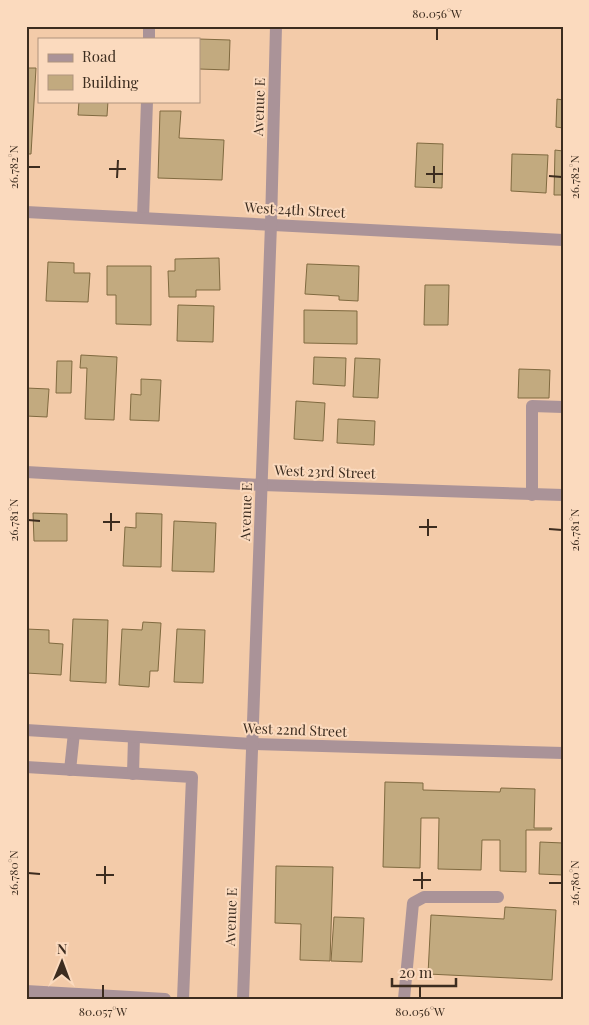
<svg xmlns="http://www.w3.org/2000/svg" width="589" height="1025" font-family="'Playfair Display',serif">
<rect width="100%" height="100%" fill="#f3cba9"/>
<g fill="#c2aa7f" stroke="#806a40">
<path d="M199,39l31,1 -1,30 -30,-1z"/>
<path d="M26,68h10l-5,86h-5z"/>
<path d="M557,99l6,1v28l-7,-1z"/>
<path d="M79,101h29l-1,15 -29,-1z"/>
<path d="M160,111h21l-2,27 45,2 -2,40 -64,-2z"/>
<path d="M417,143l26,1 -1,44 -27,-1z"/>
<path d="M555,150l8,1v44h-9z"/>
<path d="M512,154l36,1 -2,38 -35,-2z"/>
<path d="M219,258l1,32h-24v7h-27l-1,-26h7v-12z"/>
<path d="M48,262l26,1v10h16l-2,29 -42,-1z"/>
<path d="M307,264l52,2 -1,35 -19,-1v-4l-34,-2z"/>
<path d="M107,266h44v59l-35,-1v-29h-9z"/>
<path d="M425,285h24l-1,40h-24z"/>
<path d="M178,305l36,1 -1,36 -36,-1z"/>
<path d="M304,310l53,1v33l-53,-1z"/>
<path d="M81,355l36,2 -3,63 -29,-1 2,-51h-7z"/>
<path d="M314,357l32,1 -1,28 -32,-2z"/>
<path d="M355,358l25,1 -2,39 -25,-1z"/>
<path d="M57,361h15l-1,32h-15z"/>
<path d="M519,369l31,1 -1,28h-31z"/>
<path d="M141,379l20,1 -2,41 -29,-1 1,-26 10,1z"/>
<path d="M26,388l23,1 -2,28 -21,-1z"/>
<path d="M296,401l29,2 -2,38 -29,-2z"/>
<path d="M338,419l37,2 -1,24 -37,-2z"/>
<path d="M33,513l34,1v27h-33z"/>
<path d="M136,513l26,1 -1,53 -38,-1 2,-39 11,1z"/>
<path d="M174,521l42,2 -2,49 -42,-1z"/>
<path d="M73,619l35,1 -2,63 -36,-2z"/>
<path d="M143,622l18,1 -3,48h-8l-1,16 -30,-2 3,-56 20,1z"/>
<path d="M26,629l23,1v13l14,1 -2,31 -35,-2z"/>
<path d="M177,629l28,1 -2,53 -29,-1z"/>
<path d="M385,782l38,1v7l77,2 1,-4 34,1 -1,39h18l-1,2h-25v42l-26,-1v-31h-18l-1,30 -43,-1 1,-51h-18l-1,50 -37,-1z"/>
<path d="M540,842l23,1v32l-24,-1z"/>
<path d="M276,866l57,1 -3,94 -30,-1 1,-36 -26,-1z"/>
<path d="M505,907l51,3 -4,70 -124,-6 3,-59 73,4z"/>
<path d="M334,917l30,1 -2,44 -31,-1z"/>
</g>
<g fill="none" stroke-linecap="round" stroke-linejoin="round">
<g stroke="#aa9398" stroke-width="12">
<path d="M149,39v-13"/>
<path d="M143,218l4,-117"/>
<path d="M532,495v-89l31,1"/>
<path d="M26,767l166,10 -9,222"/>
<path d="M70,770l4,-37"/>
<path d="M133,774l1,-37"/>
<path d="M404,999l9,-96 11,-6h74"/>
</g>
<g stroke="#aa9398" stroke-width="12">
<path d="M26,212l537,28"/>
<path d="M26,472l236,13 301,10"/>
<path d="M26,730l226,14 311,9"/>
<path d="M26,991l139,8"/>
<path d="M243,999l28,-775 5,-198"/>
</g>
</g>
<path fill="none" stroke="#3c2c1f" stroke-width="2" d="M437,40v-12M28,167h12M109,169h17M426,174h17M549,176l13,1M117,178l1,-18M434,183v-17M28,520l12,1M103,522h17M419,527h18M549,529l13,1M111,531v-18M428,536v-17M28,873l12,1M96,875h18M413,880h18M549,883h13M105,884v-18M422,889v-17M103,998v-13M420,998v-13"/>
<g text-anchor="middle" stroke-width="4" stroke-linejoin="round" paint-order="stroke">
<g font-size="14" fill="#3c2c1f" stroke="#fbdabe">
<text transform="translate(259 107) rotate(-88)" y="5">Avenue E</text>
<text transform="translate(295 210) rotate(3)" y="5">West 24th Street</text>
<text transform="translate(325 472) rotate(2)" y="5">West 23rd Street</text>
<text transform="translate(246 512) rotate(-88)" y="5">Avenue E</text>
<text transform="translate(295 730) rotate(2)" y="5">West 22nd Street</text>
<text transform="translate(231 917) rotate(-88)" y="5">Avenue E</text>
</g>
</g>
<rect width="589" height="1025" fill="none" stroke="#fbdabe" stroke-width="55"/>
<rect x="38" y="38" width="162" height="65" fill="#fbdabe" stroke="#af947e"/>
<rect x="48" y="54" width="25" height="8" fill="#aa9398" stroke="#af947e"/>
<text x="82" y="62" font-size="15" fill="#3c2c1f">Road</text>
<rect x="48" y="75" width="25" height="15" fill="#c2aa7f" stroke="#af947e"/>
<text x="82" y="88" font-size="15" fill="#3c2c1f">Building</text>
<g transform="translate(62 962) rotate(1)" stroke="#fbdabe" stroke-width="4" paint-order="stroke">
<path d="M0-4L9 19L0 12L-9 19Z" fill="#3c2c1f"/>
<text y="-8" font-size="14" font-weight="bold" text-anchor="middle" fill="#3c2c1f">N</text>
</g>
<path d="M392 978v8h64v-8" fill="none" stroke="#3c2c1f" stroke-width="2.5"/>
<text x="399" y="978" font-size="15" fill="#3c2c1f" stroke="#fbdabe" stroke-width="4" paint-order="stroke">20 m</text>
<rect x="28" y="28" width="534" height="970" fill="none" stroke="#3c2c1f" stroke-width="2"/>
<g font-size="12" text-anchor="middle" fill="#3c2c1f">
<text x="437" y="18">80.056°W</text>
<text transform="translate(14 167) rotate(-90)" y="4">26.782°N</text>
<text transform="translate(575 177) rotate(-90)" y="4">26.782°N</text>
<text transform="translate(14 520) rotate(-90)" y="4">26.781°N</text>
<text transform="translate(575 530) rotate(-90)" y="4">26.781°N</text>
<text transform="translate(14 873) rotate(-90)" y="4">26.780°N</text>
<text transform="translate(575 883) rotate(-90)" y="4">26.780°N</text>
<text x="103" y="1016">80.057°W</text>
<text x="420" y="1016">80.056°W</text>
</g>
</svg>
